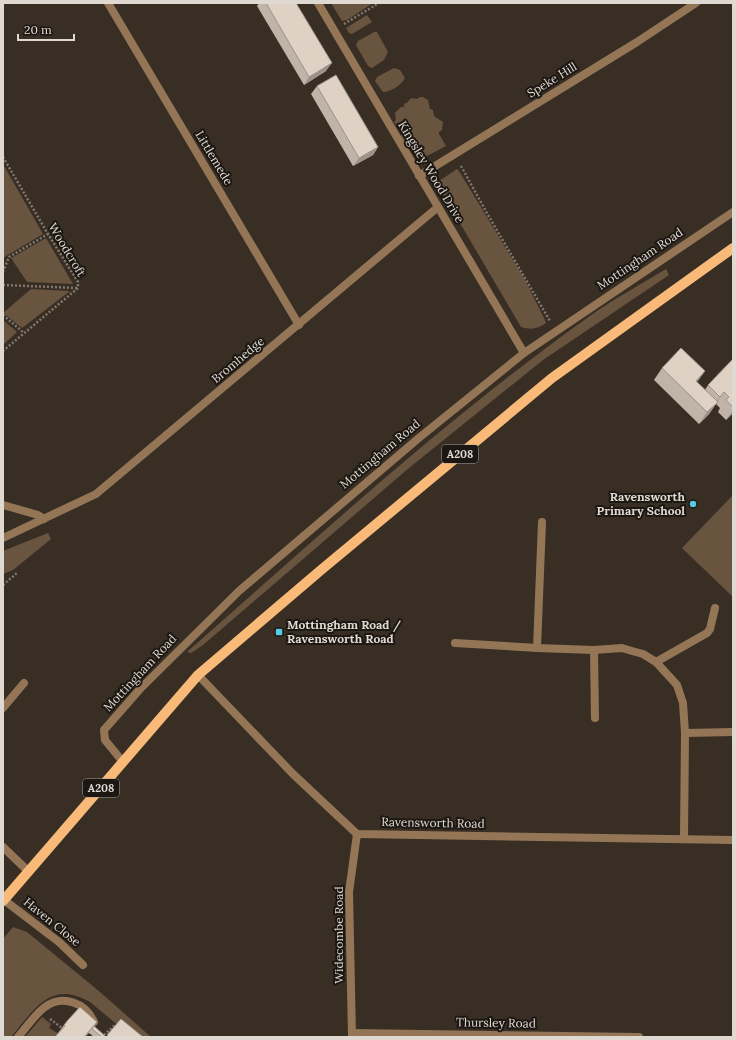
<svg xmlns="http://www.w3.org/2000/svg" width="736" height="1040" font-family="Lora,serif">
<rect width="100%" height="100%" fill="#382e24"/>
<g fill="#695440">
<path d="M331,3h42l-26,17 -5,1z"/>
<path d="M367,15l5,7 -20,12 -3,-1 -3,-5z"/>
<path d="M374,32h3l11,20 -4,8 -12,8 -4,-2 -12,-21 2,-4z"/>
<path d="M394,68l6,2 5,8c-3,7 -15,14 -22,14l-8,-11 2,-4z"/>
<path d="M420,97h3l5,3 2,9 3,1 1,6 9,6 -1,8 -3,2v2l7,12 -19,10 -6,-1 -8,-11 -7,-2 -1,-1 -2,1 -3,-6 3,-3 -3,-6 -3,-1 -3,-4 2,-2 -1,-7 6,-6h3v-3l4,-2 1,-2 3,-2 5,1z"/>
<path d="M3,164l40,70 -40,24z"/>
<path d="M457,169l2,2 66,109 19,38 2,5c-8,6 -15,7 -25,4l-81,-138 -2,-4 1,-4z"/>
<path d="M46,238l27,46 -46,-2 -16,-24z"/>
<path d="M666,269l3,6 -126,85 -134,108 -206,177 -12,8 -4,-1c133,-117 265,-239 410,-341 22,-15 46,-28 69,-42z"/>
<path d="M31,289l39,2 -48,37 -19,-15z"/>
<path d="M3,320l14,12 -14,13z"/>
<path d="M733,495v102l-51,-49z"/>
<path d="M48,533l3,6 -38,31 -10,4v-23z"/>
<path d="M13,927l14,5 73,60 51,45h-19l-42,-35c-40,-23 -56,8 -79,35h-8v-98z"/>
<path d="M42,1017l9,7 -2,4 10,6 -3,3h-31z"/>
</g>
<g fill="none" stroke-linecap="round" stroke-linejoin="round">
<g stroke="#817870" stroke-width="2.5" stroke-dasharray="2 2" stroke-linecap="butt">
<path d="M344,24l35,-21"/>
<path d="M3,157l45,77 30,48v6l-75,63"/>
<path d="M461,166l27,49 62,106"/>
<path d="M3,272l6,-15 39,-23"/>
<path d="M3,285l74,3"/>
<path d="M3,315l21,18"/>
<path d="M3,585l14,-12"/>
<path d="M50,1019l12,9"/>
<path d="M104,1035l10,-9h3"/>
</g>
<g stroke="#947657" stroke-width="8">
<path d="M656,662l51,-29 3,-4 5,-21"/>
<path d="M3,708l21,-25"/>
<path d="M685,733l48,-1"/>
<path d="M18,1037c8,-9 18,-24 27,-30 18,-13 41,-4 49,15"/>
</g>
<g stroke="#947657" stroke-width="8">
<path d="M108,3l191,322"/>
<path d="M318,3l206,350"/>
<path d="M419,176l218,-134 59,-39"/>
<path d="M3,505l35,10 6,4"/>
<path d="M542,522l-5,126 57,2 28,-2 10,3 11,3 13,8 21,23 6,18 2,30 -1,106"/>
<path d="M3,538l93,-44 342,-287"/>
<path d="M455,643l82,5"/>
<path d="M594,650l1,68"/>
<path d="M198,675l95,99 64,60 376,6"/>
<path d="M123,762l-18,-22 -1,-10 36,-41 99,-98 181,-154 104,-84 209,-141"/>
<path d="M3,847l26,25"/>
<path d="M4,900l55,42 24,23"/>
<path d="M352,1033l287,4"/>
<path d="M352,1036l-3,-144 8,-58"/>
</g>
<path stroke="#f9ba79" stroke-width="10" d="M3,901l195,-226 123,-105 231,-192 181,-130"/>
</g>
<g fill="#c0b4a9">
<path d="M259,3h37l30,68 -22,14 -47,-79z"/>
<path d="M317,86l61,61 -5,8 -20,11 -42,-72z"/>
<path d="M733,359v54l-7,7 -8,-8 2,-4 -4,-4 -7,10 -10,10 -45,-44 8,-12 43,3 -8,11 8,8 3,-5z"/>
<path d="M121,1019l22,18h-49l-5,-4 -4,4h-30l9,-12 33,-3 -3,4 12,11z"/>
</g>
<g fill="#9c9289">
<path d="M332,63l-6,8 -22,14 5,-8z"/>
<path d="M378,147l-5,8 -20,11 6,-8z"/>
<path d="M705,371l-9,12v-2z"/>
<path d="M724,392l-15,22 -10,10 8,-12 7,-7 6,-8z"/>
<path d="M733,410v3l-7,7z"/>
<path d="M97,1022l-12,15h-1z"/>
</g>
<g fill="#dfd1c4" stroke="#9c9289">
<path d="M266,3h30l36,60 -23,14z"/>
<path d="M336,75l42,72 -19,11 -42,-72z"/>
<path d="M681,348l24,23 -9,10 22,21 -11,10 -45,-44z"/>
<path d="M733,359v48l-7,-7 3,-3 -5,-5 -4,5 -12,-12z"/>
<path d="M80,1007l17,15 -13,15h-29l10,-11 -1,-1 4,-5z"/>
<path d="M121,1019l22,18h-34l-2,-2z"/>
<path d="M94,1026l12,11h-4l-10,-8z"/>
</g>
<g fill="#58c9e3" stroke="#1c1712" stroke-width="1.5">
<circle cx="693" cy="504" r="4"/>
<rect x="275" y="628" width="8" height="8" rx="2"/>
</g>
<g text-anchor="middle" stroke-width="4" stroke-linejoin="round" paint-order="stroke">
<g fill="#1c1712" stroke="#a59f98" stroke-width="1">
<rect x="442" y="445" width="36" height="18" rx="3"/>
<rect x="83" y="779" width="36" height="18" rx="3"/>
</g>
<g font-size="11" font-weight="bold" fill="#e0d9d2">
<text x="460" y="458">A208</text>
<text x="101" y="792">A208</text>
</g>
<g font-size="12" fill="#e0d9d2" stroke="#1c1712">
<text transform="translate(552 80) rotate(-32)" y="4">Speke Hill</text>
<text transform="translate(214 158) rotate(59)" y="4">Littlemede</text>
<text transform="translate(431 172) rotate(59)" y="4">Kingsley Wood Drive</text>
<text transform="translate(67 250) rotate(59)" y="4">Woodcroft</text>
<text transform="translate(640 259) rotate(-34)" y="4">Mottingham Road</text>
<text transform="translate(238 360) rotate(-40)" y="4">Bromhedge</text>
<text transform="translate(380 454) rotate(-40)" y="4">Mottingham Road</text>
<text transform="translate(140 673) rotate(-47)" y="4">Mottingham Road</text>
<text transform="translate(433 823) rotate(1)" y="4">Ravensworth Road</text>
<text transform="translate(52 922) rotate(39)" y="4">Haven Close</text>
<text transform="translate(339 935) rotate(-90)" y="4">Widecombe Road</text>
<text transform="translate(496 1023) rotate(1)" y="4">Thursley Road</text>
</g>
<g font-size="12" font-weight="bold" fill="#e0d9d2" stroke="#1c1712" text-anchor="end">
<text x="685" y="501">Ravensworth<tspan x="685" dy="14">Primary School</tspan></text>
<text x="287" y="629" text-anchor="start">Mottingham Road /<tspan x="287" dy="14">Ravensworth Road</tspan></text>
</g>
</g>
<rect width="736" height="1040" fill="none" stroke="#e0d9d2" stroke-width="8"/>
<path d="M18 34v6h56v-6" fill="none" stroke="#e0d9d2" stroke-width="2"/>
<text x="24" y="34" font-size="12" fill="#e0d9d2" stroke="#1c1712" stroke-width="3" paint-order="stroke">20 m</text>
</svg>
